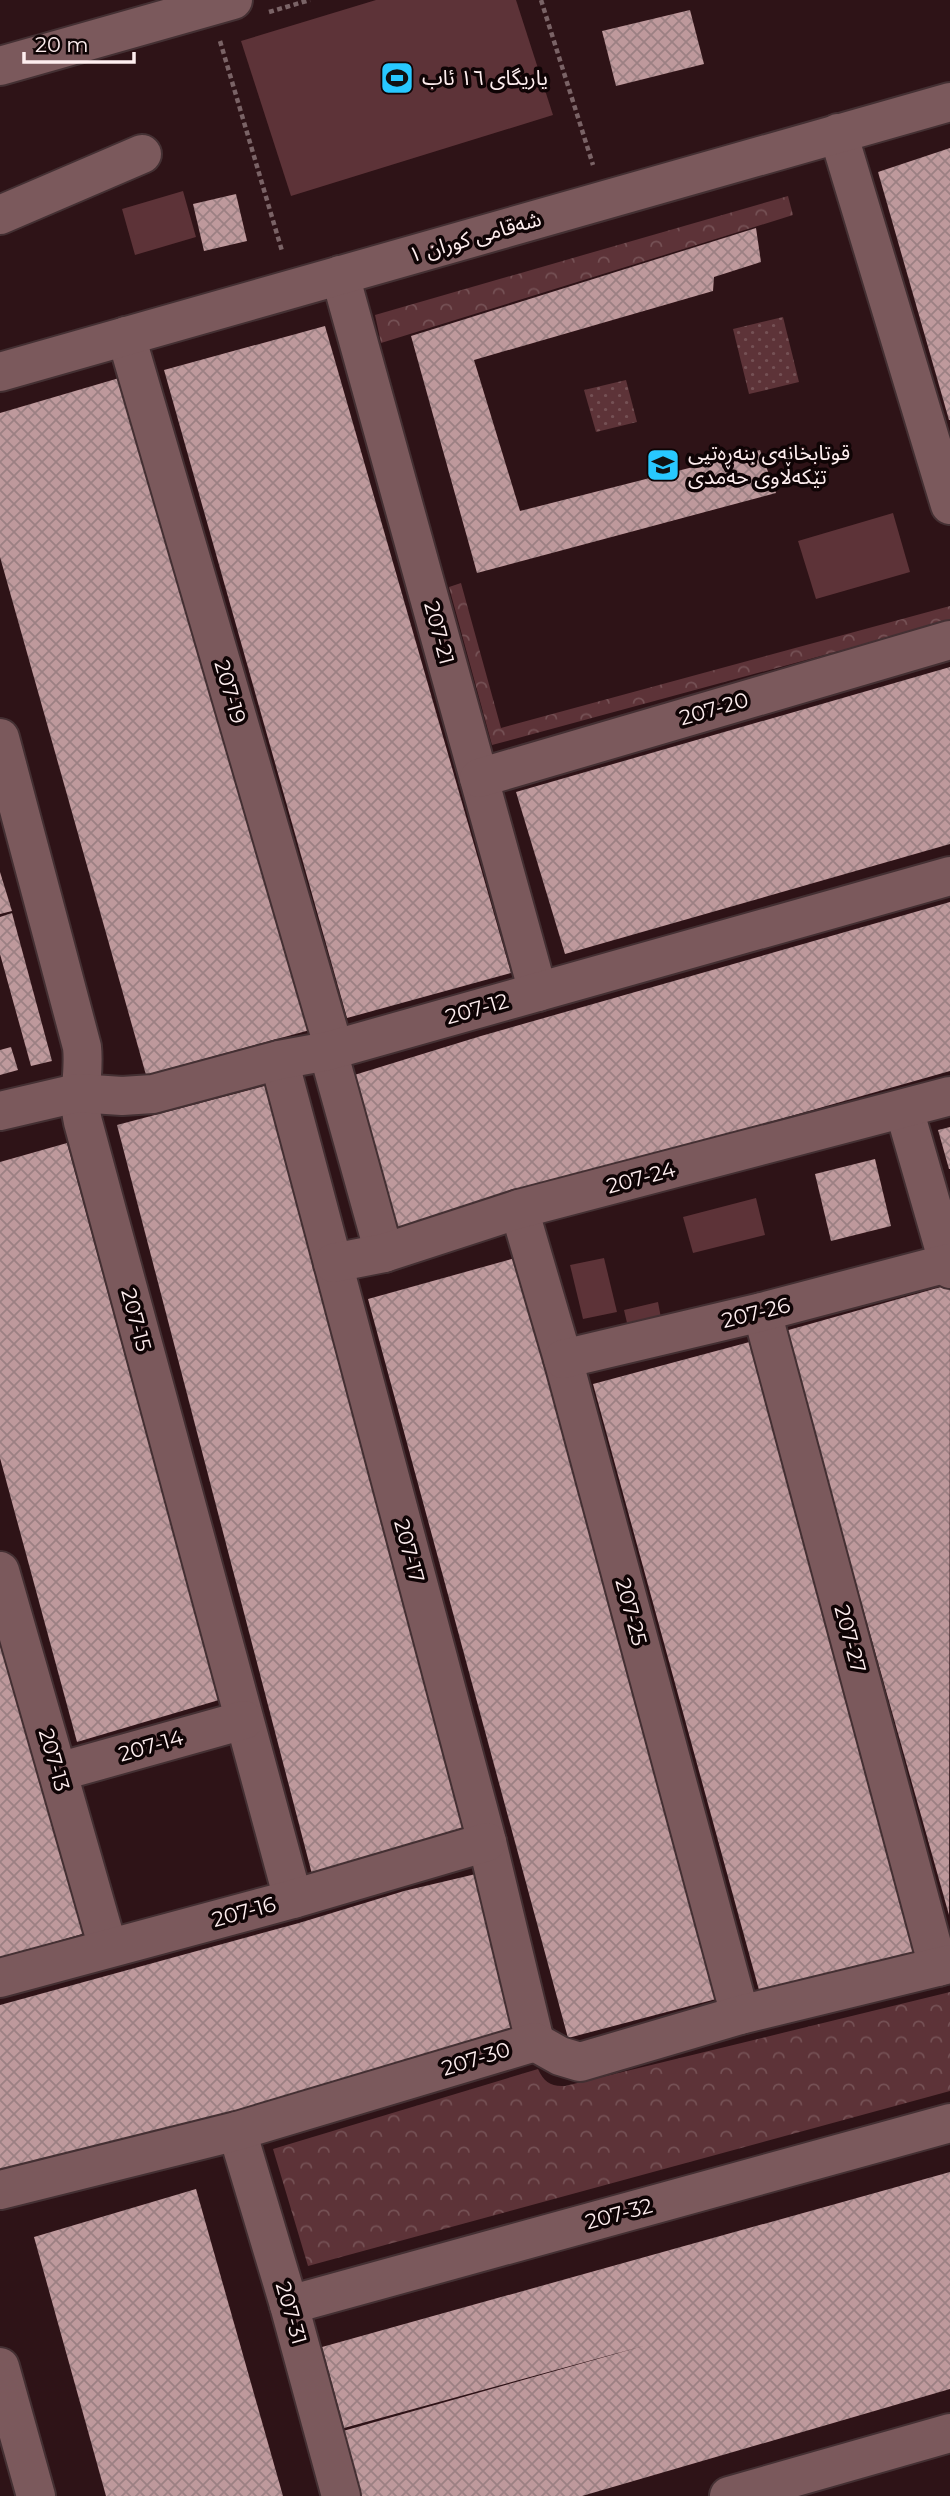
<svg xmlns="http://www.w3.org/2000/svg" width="950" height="2496" font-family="Montserrat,'Noto Sans Arabic',sans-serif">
<defs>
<pattern id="grass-dots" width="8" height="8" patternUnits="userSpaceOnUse" patternTransform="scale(1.75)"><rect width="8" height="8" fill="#5d3338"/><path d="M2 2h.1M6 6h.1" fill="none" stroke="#755155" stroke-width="1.8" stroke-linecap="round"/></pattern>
<pattern id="forest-crowns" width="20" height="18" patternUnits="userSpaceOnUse" patternTransform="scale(1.75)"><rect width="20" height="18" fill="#5d3338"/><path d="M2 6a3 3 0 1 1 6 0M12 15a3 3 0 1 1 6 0" fill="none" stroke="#755155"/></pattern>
<pattern id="building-cross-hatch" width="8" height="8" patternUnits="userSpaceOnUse" patternTransform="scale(1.75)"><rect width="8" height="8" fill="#be999c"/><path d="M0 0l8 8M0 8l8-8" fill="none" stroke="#9c8083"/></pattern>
</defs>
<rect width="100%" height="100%" fill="#2e1317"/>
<g fill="url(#grass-dots)">
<path d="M783,317l16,65 -50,12 -16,-65z"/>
<path d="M626,380l11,42 -41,10 -12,-42z"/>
</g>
<g fill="url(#forest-crowns)">
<path d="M788,196l5,19 -412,128 -6,-28z"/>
<path d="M461,583l40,145 449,-122v15l-458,124 -43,-158z"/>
<path d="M950,1992v99l-642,175 -35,-117 265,-80c6,13 13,18 27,17z"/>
</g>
<g fill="#5d3338">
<path d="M376,0h140l37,115 -262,81 -50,-155z"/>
<path d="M183,191l13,46 -61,18 -13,-46z"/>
<path d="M893,513l17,59 -94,27 -18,-58z"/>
<path d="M756,1198l9,37 -72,18 -10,-36z"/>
<path d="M604,1258l13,54 -34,7 -13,-54z"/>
<path d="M658,1302l5,27 -33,7 -6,-26z"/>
</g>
<g fill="url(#building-cross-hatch)">
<path d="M690,10l14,54 -88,22 -14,-55z"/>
<path d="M950,148v272h-1l-71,-248z"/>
<path d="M236,194l11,47 -43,10 -11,-47z"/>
<path d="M756,228l5,34 -47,15 -1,14 -239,69 46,151 240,-61 16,43 -299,80 -66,-237z"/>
<path d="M325,326l186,647 -164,45 -183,-648z"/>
<path d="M126,376l184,654 -164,45 -146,-518v-144z"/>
<path d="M950,667v177l-385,110 -49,-162z"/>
<path d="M0,872l12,39 -12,3z"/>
<path d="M950,902v169l-553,157 -46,-152 130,-40z"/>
<path d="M12,913l40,148 -21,5 -31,-112v-37z"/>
<path d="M11,1047l7,23 -18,5v-25z"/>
<path d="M280,1082l198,754 -165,42 -196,-753z"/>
<path d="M950,1127v42h-1l-11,-39z"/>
<path d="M67,1143l152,557 -142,42 -77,-284v-296z"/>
<path d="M875,1159l16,67 -60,15 -16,-67z"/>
<path d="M519,1257l201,741 -152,40 -200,-739z"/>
<path d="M948,1285l2,6 -1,624 -164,-584z"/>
<path d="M757,1340l169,617 -164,44 -169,-617z"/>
<path d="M0,1608l96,322 -96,28z"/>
<path d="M480,1873l46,161 -526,147v-176l299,-82 105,-32z"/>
<path d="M950,2172v217l-368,107h-222l-17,-65 304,-86 -303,83 -22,-81z"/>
<path d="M196,2189l87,307h-177l-72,-259z"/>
</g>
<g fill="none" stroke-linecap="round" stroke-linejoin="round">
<defs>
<g id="minor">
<path d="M0,66l233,-66"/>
<path d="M838,133l112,372"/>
<path d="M0,215l142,-61"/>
<path d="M340,275l198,717"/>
<path d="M126,336l208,713"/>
<path d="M0,372l950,-270"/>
<path d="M0,738l82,309c3,25 -5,50 1,75l210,777"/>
<path d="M479,778l471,-138"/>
<path d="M328,1051l56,202"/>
<path d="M279,1060l208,782 48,200"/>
<path d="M904,1109l46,160"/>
<path d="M0,1111l77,-18 45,3 31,-2 126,-34 49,-9 622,-175"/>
<path d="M519,1209l44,150 177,656"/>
<path d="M333,1263l51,-10 135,-44 431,-113"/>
<path d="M762,1312l176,655"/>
<path d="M563,1359l199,-47 186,-49"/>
<path d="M0,1571l108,377"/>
<path d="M58,1772l186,-52"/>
<path d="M0,1978l293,-79 194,-57"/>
<path d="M237,2131l52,174 52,191"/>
<path d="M0,2190l237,-59 298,-89 25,14 20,6 160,-47 210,-51"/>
<path d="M289,2305l661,-182"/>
<path d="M0,2367l36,129"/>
<path d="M729,2496l221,-63"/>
</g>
</defs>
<use href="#minor" stroke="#443033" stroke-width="42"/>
<g stroke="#7a6366" stroke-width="4.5" stroke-dasharray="5 3.5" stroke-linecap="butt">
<path d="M541,0l52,165"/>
<path d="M269,12l41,-12"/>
<path d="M220,41l62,210"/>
</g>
<use href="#minor" stroke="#7b595c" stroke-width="38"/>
</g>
<defs>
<symbol id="stadium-square" viewBox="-11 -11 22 22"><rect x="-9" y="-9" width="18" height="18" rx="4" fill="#28c8ff" stroke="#0f0405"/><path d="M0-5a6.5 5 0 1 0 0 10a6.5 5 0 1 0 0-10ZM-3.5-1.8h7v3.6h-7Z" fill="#111"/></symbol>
<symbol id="school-square" viewBox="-11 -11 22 22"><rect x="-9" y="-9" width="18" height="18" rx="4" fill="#28c8ff" stroke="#0f0405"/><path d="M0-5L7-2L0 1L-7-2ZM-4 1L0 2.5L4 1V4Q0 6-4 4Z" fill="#111"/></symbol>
</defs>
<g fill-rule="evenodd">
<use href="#stadium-square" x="378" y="59" width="38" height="38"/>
<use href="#school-square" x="644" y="446" width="38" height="38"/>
</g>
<g text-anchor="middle" stroke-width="7" stroke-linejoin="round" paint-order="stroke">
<g font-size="21" fill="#feeeef" stroke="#0f0405" text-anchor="start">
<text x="422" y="85">یاریگای ١٦ ئاب</text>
<text x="688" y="460">قوتابخانەی بنەڕەتیی<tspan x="688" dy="24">تێکەڵاوی حەمدی</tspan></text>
</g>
<g font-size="21" fill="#feeeef" stroke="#0f0405">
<text transform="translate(475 237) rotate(-16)" y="7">شەقامی کوران ١</text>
<text transform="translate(439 633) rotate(75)" y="7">207-21</text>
<text transform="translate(230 692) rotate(74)" y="7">207-19</text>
<text transform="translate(714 709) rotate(-16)" y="7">207-20</text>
<text transform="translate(477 1009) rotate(-16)" y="7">207-12</text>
<text transform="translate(641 1178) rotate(-15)" y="7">207-24</text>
<text transform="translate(756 1313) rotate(-14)" y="7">207-26</text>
<text transform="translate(136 1320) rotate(75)" y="7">207-15</text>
<text transform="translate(409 1551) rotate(75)" y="7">207-17</text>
<text transform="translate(631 1612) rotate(75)" y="7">207-25</text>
<text transform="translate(850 1639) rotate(75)" y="7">207-27</text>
<text transform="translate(151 1746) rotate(-16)" y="7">207-14</text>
<text transform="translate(54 1760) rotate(74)" y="7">207-13</text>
<text transform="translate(244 1912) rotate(-15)" y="7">207-16</text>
<text transform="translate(476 2059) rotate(-17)" y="7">207-30</text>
<text transform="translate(619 2214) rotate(-15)" y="7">207-32</text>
<text transform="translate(291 2313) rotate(74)" y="7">207-31</text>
</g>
</g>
<path d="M24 52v10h110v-10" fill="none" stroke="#feeeef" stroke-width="3.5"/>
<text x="35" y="52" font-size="21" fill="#feeeef" stroke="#0f0405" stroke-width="5" paint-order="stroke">20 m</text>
</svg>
